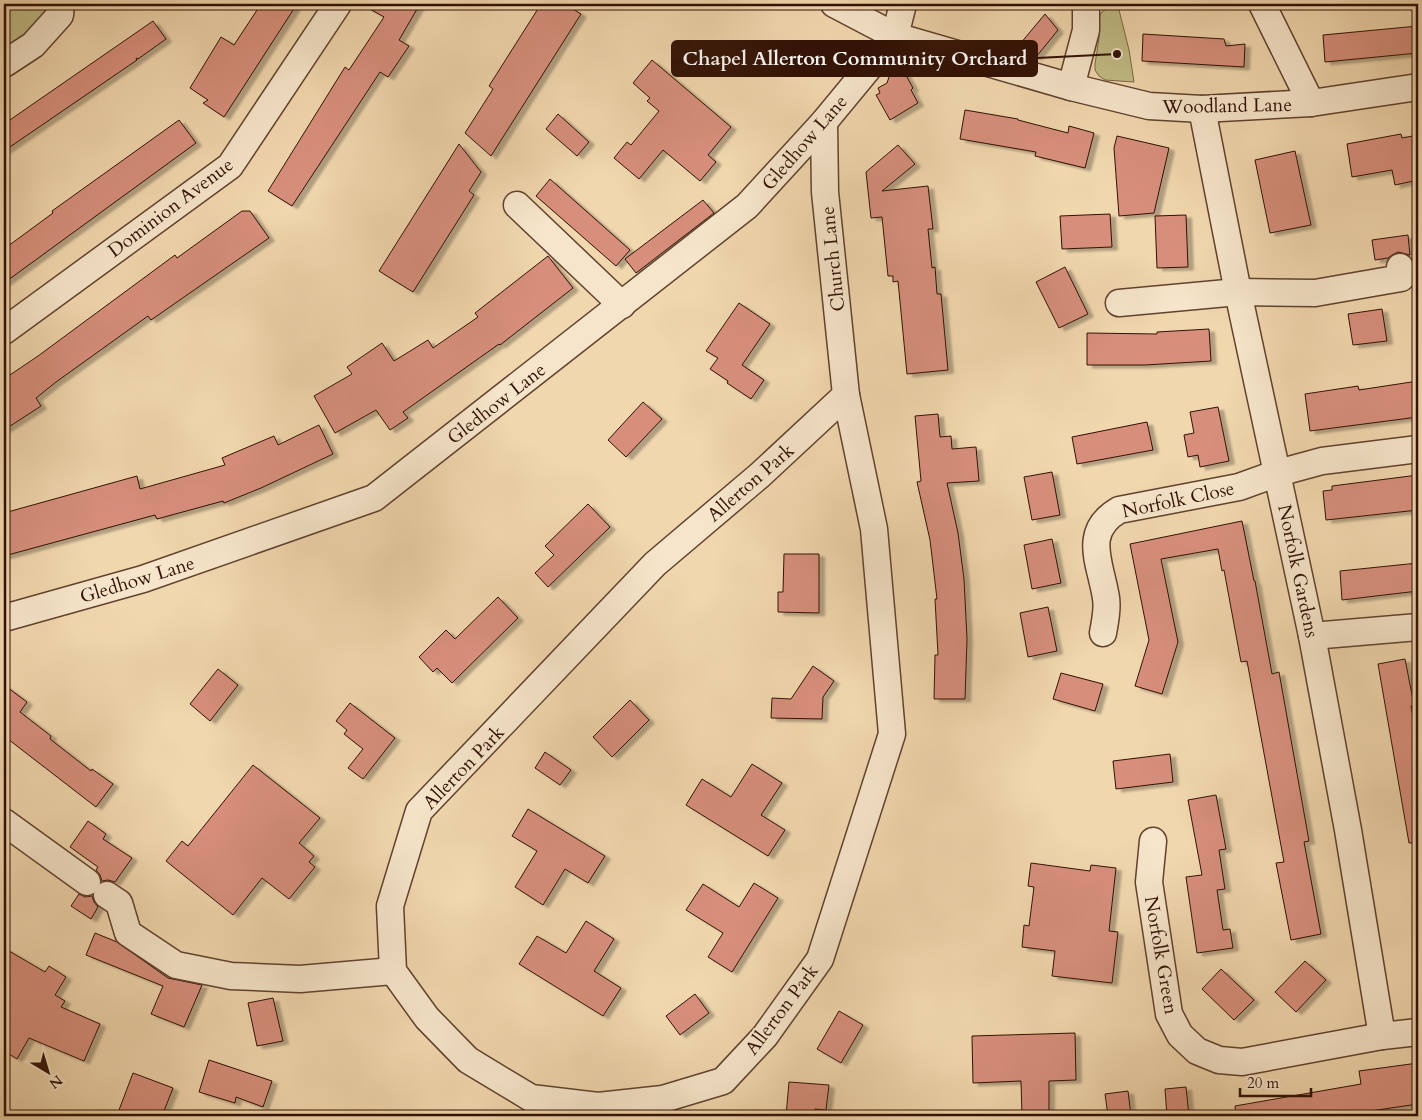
<svg xmlns="http://www.w3.org/2000/svg" width="1422" height="1120" font-family="Cardo,serif">
<defs>
<filter id="shadow"><feDropShadow dx="5.5" dy="3" stdDeviation="1" flood-color="#0004"/></filter>
</defs>
<rect width="100%" height="100%" fill="#f1d7ae"/>
<filter id="stains"><feTurbulence type="fractalNoise" baseFrequency=".004" numOctaves="4"/><feColorMatrix values="0 0 0 0 .2 0 0 0 0 .09 0 0 0 0 .02 0 0 0 .5 -.17"/></filter>
<radialGradient id="worn" r=".72"><stop offset=".6" stop-color="#630" stop-opacity="0"/><stop offset="1" stop-color="#630" stop-opacity=".3"/></radialGradient>
<g fill="#c1bc86" stroke="#796646">
<path d="M4,4h43l-4,14 -39,38z"/>
<path d="M1118,6l11,44 5,32 -29,-2 -6,-4 -4,-6v-6l4,-26v-21l3,-5 6,-4z"/>
</g>
<g fill="#d78f7b" stroke="#311105" filter="url(#shadow)">
<path d="M261,4h36l-73,113 -21,-14 5,-3 -18,-12 31,-51 13,8z"/>
<path d="M361,4h59l-21,36 10,6 -21,31 -8,-5 -88,134 -24,-15 77,-124 4,3 35,-53z"/>
<path d="M541,4h24l16,10 -90,142 -26,-23 28,-44 -4,-3z"/>
<path d="M1045,14l13,16 -22,27 -21,-7z"/>
<path d="M153,21l13,18 -28,20 -2,-1 1,2 -133,91v-27z"/>
<path d="M1418,26v27l-93,9 -2,-27z"/>
<path d="M1143,34l81,5 2,7 19,-2 -1,23 -102,-6z"/>
<path d="M652,60l79,67 -23,28 8,7 -16,19 -37,-31 -24,29 -25,-21 13,-16 4,3 28,-34 -12,-10 3,-3 -17,-15z"/>
<path d="M903,70l10,18 -2,2 7,13 -28,17 -14,-25 4,-2 -2,-5 9,-5 3,-9z"/>
<path d="M965,110l53,9v1l50,13 1,-7 25,7 -9,35 -50,-12 1,-4 -76,-13z"/>
<path d="M558,114l31,28 -12,14 -31,-27z"/>
<path d="M179,120l17,23 -192,140v-34l49,-36 -1,-2z"/>
<path d="M1401,134l1,4 16,-3v45l-23,5 -3,-15 -40,7 -5,-33z"/>
<path d="M1117,136l52,12 -15,65 -35,3 -5,-68z"/>
<path d="M459,144l22,28 -12,19 5,4 -61,97 -34,-21z"/>
<path d="M898,145l17,19 -33,27 46,-5 5,43h-5l4,39 3,-1 2,27h4l7,76 -41,4 -9,-93 -5,1v-6h-5l-6,-59 -11,1 -5,-46z"/>
<path d="M1295,151l16,74 -41,8 -15,-73z"/>
<path d="M550,179l80,71 -14,16 -80,-70z"/>
<path d="M703,200l11,13 -78,60 -11,-14z"/>
<path d="M242,211h8l19,27 -118,82 -3,-4 -92,66 -20,16 5,8 -37,24v-51l34,-23 137,-101 2,3z"/>
<path d="M1110,214l2,33 -50,2 -2,-33z"/>
<path d="M1186,215l2,52 -31,1 -2,-52z"/>
<path d="M1408,235l2,20 -12,-3 -6,3 -4,3 -13,2 -3,-20z"/>
<path d="M548,256l25,32 -73,57 -1,-1 -96,68 5,6 -18,12 -14,-20 -41,23 -21,-37 38,-22 -5,-7 35,-24 12,18 34,-21 5,8 45,-31 -3,-4z"/>
<path d="M1065,267l23,47 -29,14 -23,-46z"/>
<path d="M739,303l31,21 -28,41 22,15 -13,19 -24,-16 1,-2 -18,-12 8,-11 -12,-7z"/>
<path d="M1382,309l5,32 -34,4 -5,-31z"/>
<path d="M1209,329l2,32 -66,4h-58v-32l70,1v-2z"/>
<path d="M1418,381v36l-108,14 -5,-37 53,-8 1,4z"/>
<path d="M643,402l19,17 -36,38 -18,-17z"/>
<path d="M1218,407l11,54 -29,6 -2,-12 -10,2 -4,-22 10,-2 -4,-21z"/>
<path d="M938,414l2,23 11,-1 1,13 24,-2 3,34 -32,2 11,50 6,46 3,60 -2,60h-31l1,-44h3l-3,-56h2l-7,-59 -13,-58 4,-1 -6,-65z"/>
<path d="M1147,422l6,28 -76,14 -5,-27z"/>
<path d="M319,425l14,29 -72,34 -37,15 -1,-2 -66,18 -2,-4 -151,41v-43l133,-37 3,13 85,-24 -3,-7 52,-22 4,9z"/>
<path d="M1052,472l8,43 -28,5 -8,-43z"/>
<path d="M1418,475v35l-92,10 -3,-29 9,-1v-4z"/>
<path d="M588,504l22,23 -62,60 -13,-14 19,-18 -9,-9z"/>
<path d="M1242,521l12,60h1l17,93 7,-2 30,169 -5,1 17,92 -30,6 -15,-77 8,-1 -37,-201 -6,1 -17,-92 -2,1 -4,-22 -57,10 17,83 -16,52 -27,-8 14,-46 -19,-96z"/>
<path d="M1052,539l9,44 -29,6 -8,-44z"/>
<path d="M784,554h35v59l-41,-1v-20h5z"/>
<path d="M1418,563v28l-76,9 -2,-29z"/>
<path d="M498,597l20,21 -66,65 -15,-15 -4,4 -14,-15 27,-27 9,9z"/>
<path d="M1048,607l9,44 -29,6 -8,-44z"/>
<path d="M1405,659l9,46 -3,1 7,38v99h-9l-31,-179z"/>
<path d="M813,666l21,15 -11,16 -1,22 -51,-1 1,-20 19,1z"/>
<path d="M218,669l20,16 -28,36 -20,-17z"/>
<path d="M1061,673l42,11 -8,27 -42,-12z"/>
<path d="M4,685l23,17 -7,10 31,24 -1,3 41,32 1,-2 21,15 -17,23 -92,-71z"/>
<path d="M630,700l19,20 -37,37 -19,-20z"/>
<path d="M350,703l45,35 -32,41 -15,-11 15,-19 -19,-15 3,-4 -11,-9z"/>
<path d="M545,752l26,18 -11,15 -25,-17z"/>
<path d="M1170,754l3,28 -57,7 -3,-28z"/>
<path d="M752,764l30,19 -21,32 24,15 -17,26 -82,-51 16,-26 29,18z"/>
<path d="M253,765l67,53 -21,25 15,13 -5,6 6,5 -26,32 -27,-21 -29,37 -67,-54 16,-20 6,5z"/>
<path d="M1216,795l10,54 -7,1 6,39 -8,1 6,40 7,-1 3,19 -36,5 -11,-76 16,-2 -14,-75z"/>
<path d="M528,809l77,47 -17,27 -23,-14 -22,36 -28,-18 22,-36 -25,-15z"/>
<path d="M88,821l18,13 -3,5 29,19 -17,24 -7,-2 -6,1 -2,-6 -4,-5 2,-3 -28,-20z"/>
<path d="M1031,863l59,8 1,-6 25,3 -7,63 9,1 -6,51 -60,-7 3,-25 -33,-4 2,-22 5,1 5,-39 -6,-1z"/>
<path d="M754,883l24,15 -46,74 -24,-15 15,-24 -37,-23 17,-26 36,23z"/>
<path d="M79,894l6,3 7,-1 2,6 4,5 -7,12 -20,-13z"/>
<path d="M586,921l28,18 -20,32 27,17 -18,28 -84,-52 18,-28 29,17z"/>
<path d="M95,933l22,9 51,36 34,7 -18,42 -33,-13 12,-28 -77,-31z"/>
<path d="M4,948l41,24 4,-6 17,11 -11,18 10,6 -4,6 39,17 -16,37 -55,-23 -12,21 -13,-8z"/>
<path d="M1305,961l21,19 -30,32 -21,-20z"/>
<path d="M1221,969l33,31 -20,20 -32,-31z"/>
<path d="M695,994l14,19 -29,22 -14,-19z"/>
<path d="M273,998l10,43 -26,5 -9,-43z"/>
<path d="M839,1011l24,14 -22,38 -24,-14z"/>
<path d="M1075,1033l1,47 -27,1v35h-27l-1,-35 -48,2 -1,-47z"/>
<path d="M209,1060l63,21 -9,26 -27,-10 -1,6 -36,-11z"/>
<path d="M1418,1063v41l-68,10v2h-114l-1,-10 126,-22 -2,-13z"/>
<path d="M133,1073l40,15 -11,28h-26l-17,-6z"/>
<path d="M789,1082l40,3 -3,25 -11,-1v7h-29z"/>
<path d="M1186,1087l3,29h-22l-2,-27z"/>
<path d="M1128,1091l3,25h-23l-3,-22z"/>
</g>
<g fill="none" stroke-linecap="round" stroke-linejoin="round">
<defs>
<g id="minor">
<path d="M834,4l61,32 176,51 78,19 53,3 109,-6 107,-16"/>
<path d="M1262,4l49,99"/>
<path d="M4,64l29,-19 27,-30 1,-11"/>
<path d="M1071,87l15,-57v-26"/>
<path d="M1202,109l36,183 74,344 36,194 34,206"/>
<path d="M824,122l1,70 21,203"/>
<path d="M517,205l105,100"/>
<path d="M1119,303l119,-11 77,1 86,-15 -1,-11"/>
<path d="M4,331l226,-165 108,-162"/>
<path d="M846,395l28,134 18,205 -72,225 -55,77 -42,45 -60,18 -65,7 -67,-8 -63,-38 -41,-42 -34,-47 -3,-65 29,-95 236,-247 105,-89z"/>
<path d="M4,618l139,-39 231,-81 373,-292 77,-84 71,-86 8,-32"/>
<path d="M1103,633c2,-12 5,-23 3,-35 -5,-34 -25,-66 13,-88l120,-23 39,-14 44,-12 96,-12"/>
<path d="M1312,636l106,-9"/>
<path d="M4,822l83,60"/>
<path d="M1153,841l-4,41 20,132 11,21 17,16 22,9 23,2 140,-26 36,-4"/>
<path d="M107,895l12,8 9,30 48,32 55,11 69,3 93,-8"/>
</g>
</defs>
<use href="#minor" stroke="#61422f" stroke-width="29"/>
<use href="#minor" stroke="#f6e5ca" stroke-width="26"/>
</g>
<g text-anchor="middle" stroke-width="4" stroke-linejoin="round" paint-order="stroke">
<g font-size="19" fill="#311105" stroke="#f6e5ca">
<text transform="translate(1227 105) rotate(-1)" y="7">Woodland Lane</text>
<text transform="translate(804 142) rotate(-49)" y="7">Gledhow Lane</text>
<text transform="translate(170 207) rotate(-37)" y="7">Dominion Avenue</text>
<text transform="translate(832 259) rotate(-96)" y="7">Church Lane</text>
<text transform="translate(496 403) rotate(-38)" y="7">Gledhow Lane</text>
<text transform="translate(750 482) rotate(-41)" y="7">Allerton Park</text>
<text transform="translate(1178 499) rotate(-12)" y="7">Norfolk Close</text>
<text transform="translate(1299 571) rotate(78)" y="7">Norfolk Gardens</text>
<text transform="translate(137 579) rotate(-17)" y="7">Gledhow Lane</text>
<text transform="translate(463 767) rotate(-46)" y="7">Allerton Park</text>
<text transform="translate(1162 955) rotate(80)" y="7">Norfolk Green</text>
<text transform="translate(781 1009) rotate(-53)" y="7">Allerton Park</text>
</g>
</g>
<path fill="none" stroke="#311105" stroke-width="2" d="M1117 54L1037 58"/>
<circle fill="#311105" stroke="#f6e5ca" stroke-width="2" cx="1117" cy="54" r="5"/>
<rect fill="#311105" stroke="#311105" stroke-width="2" x="672" y="41" width="365" height="35" rx="5"/>
<g font-size="20" text-anchor="middle" font-weight="bold" fill="#fff">
<text x="855" y="65">Chapel Allerton Community Orchard</text>
</g>
<rect width="1422" height="1120" fill="none" stroke="#f1d7ae" stroke-width="20"/>
<rect x="5" y="5" width="1412" height="1110" fill="none" stroke="#311105" stroke-width="2.5"/>
<rect x="10" y="10" width="1402" height="1100" fill="none" stroke="#311105"/>
<g transform="translate(48 1072) rotate(142)" stroke="#f6e5ca" stroke-width="4" paint-order="stroke">
<path d="M0-4L9 19L0 12L-9 19Z" fill="#311105"/>
<text y="-8" font-size="14" font-weight="bold" text-anchor="middle" fill="#311105">N</text>
</g>
<path d="M1240 1088v8h71v-8" fill="none" stroke="#311105" stroke-width="2.5"/>
<text x="1247" y="1088" font-size="15" fill="#311105" stroke="#f6e5ca" stroke-width="4" paint-order="stroke">20 m</text>
<rect width="100%" height="100%" filter="url(#stains)"/>
<rect width="100%" height="100%" fill="url(#worn)"/>
</svg>
